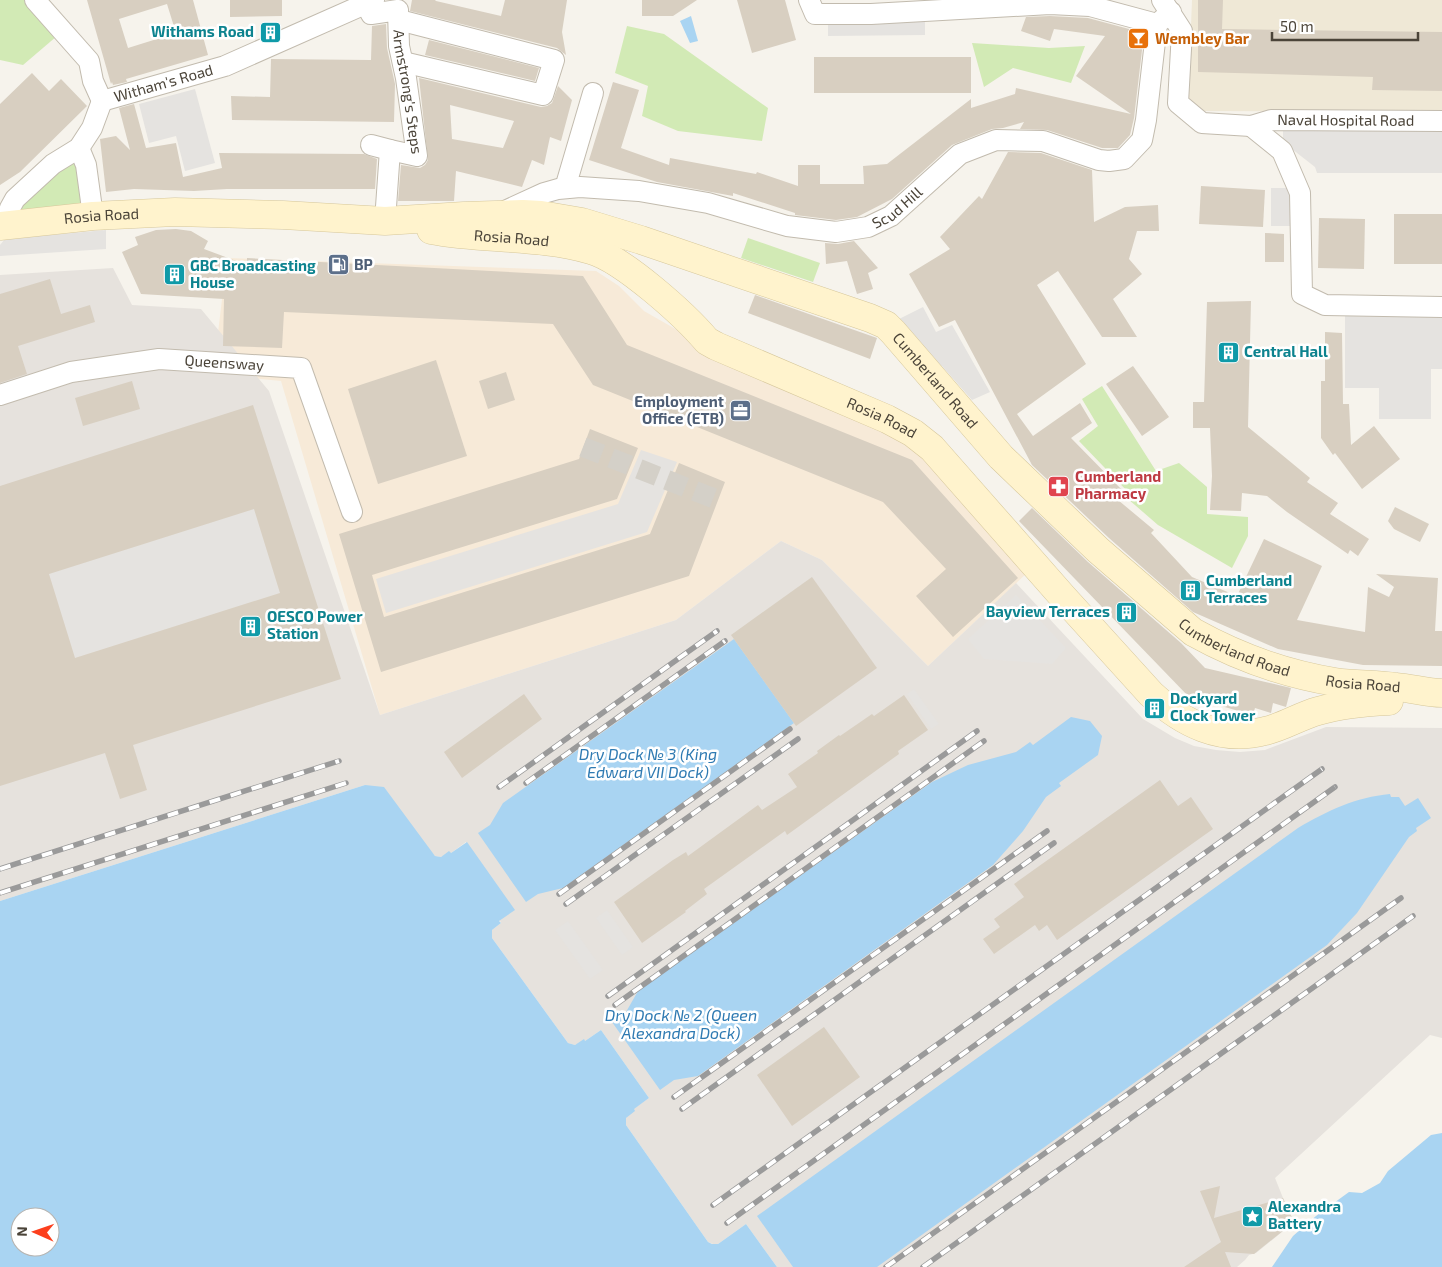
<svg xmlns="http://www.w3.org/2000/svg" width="1442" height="1267" font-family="'Exo 2',sans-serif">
<rect width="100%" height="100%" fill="#f6f3ec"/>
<path fill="#f7ead8" d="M227,258l369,13 23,15 25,25 70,40 207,95 107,126 -100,94 -106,-106 -41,-19 -105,79 -296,95 -99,-334 -68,-7z"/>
<path fill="#e6e2dd" d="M113,268l19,37 69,4 68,82 111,324 296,-95 105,-79 41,19 106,106 88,-83 127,136 32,19 19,8 22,4 24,2 25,-2 61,-23 116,1v310l-12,-3 -155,143 18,45 -37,30 -7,2 -4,5 -8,7h-460l-31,-43 -28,20h-5l-5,-2 -82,-117v-7l7,-9 16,-11 -48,-68 -16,11 -10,4 -7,-2 -76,-105v-8l9,-7 -35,-81 -15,11 -10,4 -6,-1 -70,-71 -365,116v-626z"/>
<path fill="#efe8d6" d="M1192,0h250v112l-245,-1 -9,-8z"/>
<g fill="#d2eab5">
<path d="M0,0h26l31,36 -34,29 -23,-5z"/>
<path d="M627,26l37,8 104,74 -6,33 -84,-10 -36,-15 6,-30 -33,-13z"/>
<path d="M972,43l77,5 36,-2 -14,37 -58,-15 -29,19z"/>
<path d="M76,160l10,49 -70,8c6,-27 38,-44 60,-57z"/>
<path d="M748,238l72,25 -7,19 -72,-24z"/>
<path d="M1102,386l54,85 23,-8 28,24v27l41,3v19l-16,32 -74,-43 -30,-26v-7l-49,-51 19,-15 -16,-27z"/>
</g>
<g fill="#e5e3e0">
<path d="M925,19v16l-97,1v-15z"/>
<path d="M195,89l20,74 -30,8 -9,-35 -27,7 -10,-39z"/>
<path d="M1283,124l159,1v48h-125l-2,-6 -32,-25z"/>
<rect x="1271" y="188" width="19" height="38"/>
<path d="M106,230v19l-106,7v-11l5,-6z"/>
<path d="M923,307l13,25 16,-7 38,67 -18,8 -30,-34 -9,4 -36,-50z"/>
<path d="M1345,316l97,1v52h-11v50h-52v-31h-34z"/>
<path d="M641,450l36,12 -30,70 -261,81 -10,-34 242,-75z"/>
<path d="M254,509l26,84 -205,65 -26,-84z"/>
<path d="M1016,595l50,53 -14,16 -68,-5 -16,-20z"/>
<path d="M914,689l25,35 -8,5 -24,-35z"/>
<path d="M607,910l26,37 -11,8 -26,-37z"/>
<path d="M568,921l35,49 -13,9 -35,-49z"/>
</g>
<g fill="#a9d4f2" fill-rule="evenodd">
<path d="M691,16l7,25 -8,2 -10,-22z"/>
<path d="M734,639l60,84 -231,165 -25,6 -12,8 -48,-69 12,-8 13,-22z"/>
<path d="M1071,717l19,4 12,15 -4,19 -39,28 2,3 -15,11 -23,34 -30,34 -295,211 -24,4 -14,10 -48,-68 14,-10 12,-21 294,-209 36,-17 48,-13 14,-10 3,3z"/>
<path d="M365,785l19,2 51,69 6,1 8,-6 2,2 16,-11 48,68 -16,11 2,2 -9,7v8l76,105 7,2 9,-6 1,2 16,-11 48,68 -15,11 1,2 -9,7v7l82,117 4,2h6l28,-20 31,43h-777v-366zM20,1217h30v30h-30z"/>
<path d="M1390,794l1,3h8l6,9 13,-8 13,20 -15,10 1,3 -8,6 -52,76 -30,32 -450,322h-84l-36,-51 541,-388c29,-17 58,-31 92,-34z"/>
<path d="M1442,1133v134h-170l21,-31 23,-20 33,-24 13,1 18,-10 8,-12 43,-36z"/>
</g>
<g fill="#d8cfc1" fill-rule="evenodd">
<path d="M87,0h106l15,55 -82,24 1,3 -14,3 -1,-3 -1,2zM167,4l9,29 -48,15 -9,-29z"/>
<path d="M230,0h52v16l-52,1z"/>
<path d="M412,0h23l1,1 65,15 4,-16h62l-5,32 4,23 -9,-7 -147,-37z"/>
<path d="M642,0h55l-24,16h-31z"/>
<path d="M737,0h48l11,40 -44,13z"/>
<path d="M1198,0h25l-1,29 220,3v59l-70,-1 1,-13 -175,-5z"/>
<path d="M1050,16l38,2 56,15 -10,85 -4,17 -12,13h-16l-55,-18 -27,-1 4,-7 -21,6 -11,1 -40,16 -60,54 -35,18 -21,3 -41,-5v-2l-62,-20v3l-76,-14 -68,-22 24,-78 26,8 -18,58 48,17 1,-7 86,16 1,-2 41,14v-21h22v19h44l-1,-18 24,-2 84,-65v9l44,-14 1,-6 115,26 -55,-38 29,-40 -51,-7 -4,12 -29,-10 5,-14z"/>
<path d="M386,24l1,24 8,36 -1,38 -162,-2 -1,-24 39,1 1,-38 100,1 1,-34z"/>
<path d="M429,40l110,28 -4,13 -110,-26z"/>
<rect x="814" y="57" width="157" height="36"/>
<path d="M32,73l17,18 12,-12 26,27 -67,66 -20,13v-81z"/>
<path d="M419,78l122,29 6,-1 5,-3 6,-17 14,14 -11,41 -11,-4 -6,28 -12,-5 -10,27 -66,-16 -2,30h-56l3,-36 19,3 5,-3 3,-5zM450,105l64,16 -11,27 -51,-9z"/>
<path d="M134,104l12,44 30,-5 7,34 39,-9 -3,-15 145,1 13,5 -2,30h-148l-33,2 -60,-2 -28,3 -6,-53 16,-3 14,14 -11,-42z"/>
<path d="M1008,152l33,1 51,17 2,52 31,-15 33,-2 1,26h-22l-8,28 13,15 -29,25 24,38h-35l-44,-66 -21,14 49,79 -69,50 16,22 47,-33 12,20 -21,15 54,55 -7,7 36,30 -3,3 41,44 45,19 27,-57 58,27 -25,54 68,12 3,-45 21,10 5,-10 -18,-13 62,4 -3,53h7v35l-79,-1 -85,-16 -85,-37 -84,-74 -77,-73 -77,-145 -16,7 -30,-53 41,-25 -10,-12 39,-41 3,3z"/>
<path d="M1201,186l64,4 -2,37 -64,-3z"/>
<rect x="1394" y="214" width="48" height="50"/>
<path d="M1319,218l46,1 -1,50 -46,-1z"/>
<path d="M176,229l15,2 17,10 -4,8 43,16v-7l336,18 44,69 285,115 106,118 -65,59 -37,-41 30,-27 -63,-67 -290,-117 -40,-61 -269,-12 -2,36 -59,-2 1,-47 -83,-5 -19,-42 16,-7 -3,-8 21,-7z"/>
<path d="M1265,233l19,1v28h-19z"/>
<path d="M854,241l24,27 -10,5 5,16 -16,5 -10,-33 -21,3 -1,-21 13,1z"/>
<path d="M50,279l11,35 29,-9 5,17 -77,24 9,28 -27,9v-89z"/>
<path d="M755,295l122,43 -7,21 -122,-46z"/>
<path d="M1251,301l-3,126 62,51 -3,4 31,21 -8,11 39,25 -11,17 -8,-6 -2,4 -61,-42 -20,-16 -25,-3 -1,18 -31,-1 2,-34 -2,-48h-17v-26h11l3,-100z"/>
<path d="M1325,332l17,1 1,71h6l2,41 23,-19 26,33 -38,30 -27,-36 -2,2 -12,-17v-57h4z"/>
<path d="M436,360l31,96 -89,28 -30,-95z"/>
<path d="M1133,366l36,51 -27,19 -36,-52z"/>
<path d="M506,372l9,28 -27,9 -9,-28z"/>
<path d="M132,381l8,28 -57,17 -8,-28z"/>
<path d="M253,405l88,274 -208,66 14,45 -27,9 -15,-46 -105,33v-300zM254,509l26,84 -205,65 -26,-84z"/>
<path d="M590,429l48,19 -21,51 -245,76 12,42 266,-83 29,-71 46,19 -36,94 -308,96 -42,-138 240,-75z"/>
<path d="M1395,507l34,17 -9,18 -26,-13 -6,-8z"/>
<path d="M1032,508l56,54 93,81 24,25 86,20 -5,19 -13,-4 -2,10 -16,-5 -2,7 -64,-18 -170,-176z"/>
<path d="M812,577l65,91 -81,58 -65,-91z"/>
<path d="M524,694l18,25 -80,59 -18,-26z"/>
<path d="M904,695l24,35 -30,21 1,3 -112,81 -2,-4 -81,58 3,5 -22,17 1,1 -44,31 -28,-41 59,-42 13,-8 2,4 70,-51 4,5 35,-23 -9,-13 30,-21 -1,-2 22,-16 1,1 32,-22 2,2z"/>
<path d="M1160,780l18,26 13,-9 22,32 -156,111 -10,-15 -8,6 -4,-6 -41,29 -11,-15 17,-12 -6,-8 30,-22 -10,-13z"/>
<path d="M824,1027l36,50 -68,49 -35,-51z"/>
<path d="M1220,1186l-6,32 69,-20 11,24 -40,32 -29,-2 6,15h-47l37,-25 -21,-51z"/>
</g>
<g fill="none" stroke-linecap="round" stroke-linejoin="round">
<path stroke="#d4d0c8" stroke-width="20" stroke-dasharray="20 10" stroke-linecap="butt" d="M583,447l135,53"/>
<defs>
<g id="street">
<path d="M35,0l54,61 4,20 9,20"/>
<path d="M809,0l6,14h56l179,-10 40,2 67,18"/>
<path id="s1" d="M1162,0l20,31 -4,72 24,20 49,3 20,-6 171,1"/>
<path id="s2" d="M366,4l5,10 27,-4 1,36 7,32 11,78 -27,-6"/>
<path d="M399,20l155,40 -11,35 -140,-33"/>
<path id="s3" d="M102,101l123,-35 149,-66"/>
<path d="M1251,126l31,25 18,42 2,101 23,11 117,2"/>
<path d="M371,145l19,5 -5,71"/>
<path d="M79,148l7,17 7,51"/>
<path d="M565,188l28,-95"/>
<path id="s4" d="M505,211l39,-18 14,-4 22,-2 59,4 69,12 79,23 49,6 32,-5 23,-11 69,-62 36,-14 47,1 56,19 10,1 15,-2 18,-19 4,-20 11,-96 14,-12"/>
<path d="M5,225l5,-17 5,-9 38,-35 26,-16 13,-20 10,-27"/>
<path id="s5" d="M0,395l71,-23 88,-13 142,9 51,144"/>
</g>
<g id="secondary">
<path id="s6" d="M0,226l93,-10 82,-4 108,3 102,6 79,-5 59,-2 18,1 41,7 59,18 229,78 16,7 7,7 108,125 97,93 95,82c43,24 93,42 142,50 20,3 41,2 61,5 15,1 31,6 46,6"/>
<path id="s7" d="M431,230c51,10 110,5 160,20 32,9 94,65 116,91l9,5 171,73 26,14 19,15 131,149 88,97c31,29 70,49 114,37 18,-4 35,-15 53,-20 24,-7 47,-9 71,-10"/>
</g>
</defs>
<use href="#street" stroke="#c2bbae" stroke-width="22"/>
<use href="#secondary" stroke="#d6c79b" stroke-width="29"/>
<use href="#street" stroke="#fff" stroke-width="20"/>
<use href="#secondary" stroke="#fff3cd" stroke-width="28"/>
<defs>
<g id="rail">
<path d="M526,783l199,-142"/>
<path d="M499,787l218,-156"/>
<path d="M0,869l339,-108"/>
<path d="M0,893l346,-110"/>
<path d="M559,894l231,-165"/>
<path d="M566,904l232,-165"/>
<path d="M608,996l369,-265"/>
<path d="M615,1005l369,-264"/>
<path d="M674,1097l373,-266"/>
<path d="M682,1109l372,-266"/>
<path d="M713,1205l609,-436"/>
<path d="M727,1223l608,-436"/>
<path d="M886,1267l515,-369"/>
<path d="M923,1267l490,-351"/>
</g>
</defs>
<use href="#rail" stroke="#9a9a9a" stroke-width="5.5"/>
<use href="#rail" stroke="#fff" stroke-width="4" stroke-dasharray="11" stroke-linecap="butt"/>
</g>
<defs>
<symbol id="building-square" viewBox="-11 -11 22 22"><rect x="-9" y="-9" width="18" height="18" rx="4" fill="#0f9aa8" stroke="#fff"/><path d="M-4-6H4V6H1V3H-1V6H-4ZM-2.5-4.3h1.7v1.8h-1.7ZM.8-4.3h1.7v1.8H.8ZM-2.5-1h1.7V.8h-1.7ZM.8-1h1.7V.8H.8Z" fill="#fff"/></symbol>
<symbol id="bar-square" viewBox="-11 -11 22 22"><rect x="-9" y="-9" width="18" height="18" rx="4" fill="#e8710a" stroke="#fff"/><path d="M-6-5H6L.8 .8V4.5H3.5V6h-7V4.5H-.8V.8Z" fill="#fff"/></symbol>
<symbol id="fuel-square" viewBox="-11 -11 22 22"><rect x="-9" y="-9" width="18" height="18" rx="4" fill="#5c6f8a" stroke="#fff"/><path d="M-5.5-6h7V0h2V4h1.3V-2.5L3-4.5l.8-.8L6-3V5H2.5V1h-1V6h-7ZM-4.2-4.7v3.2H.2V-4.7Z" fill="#fff"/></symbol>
<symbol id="office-square" viewBox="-11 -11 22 22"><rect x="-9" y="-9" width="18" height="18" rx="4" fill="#5c6f8a" stroke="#fff"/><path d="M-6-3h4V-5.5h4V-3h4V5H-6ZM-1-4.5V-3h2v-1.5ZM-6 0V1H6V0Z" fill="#fff"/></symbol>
<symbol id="pharmacy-square" viewBox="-11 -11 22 22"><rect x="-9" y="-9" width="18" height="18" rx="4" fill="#e0444e" stroke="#fff"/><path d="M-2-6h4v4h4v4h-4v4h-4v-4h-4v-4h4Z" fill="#fff"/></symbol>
<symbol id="sight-square" viewBox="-11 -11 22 22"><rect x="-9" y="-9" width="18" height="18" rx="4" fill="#0f9aa8" stroke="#fff"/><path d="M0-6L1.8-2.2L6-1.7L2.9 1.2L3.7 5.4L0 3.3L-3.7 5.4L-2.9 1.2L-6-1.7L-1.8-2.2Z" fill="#fff"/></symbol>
</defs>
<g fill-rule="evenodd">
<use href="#building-square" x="258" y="20" width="25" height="25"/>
<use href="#bar-square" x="1126" y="26" width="25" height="25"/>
<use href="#fuel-square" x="326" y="252" width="25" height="25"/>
<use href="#building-square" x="162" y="262" width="25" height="25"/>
<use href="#building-square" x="1216" y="340" width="25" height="25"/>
<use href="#office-square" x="728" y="398" width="25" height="25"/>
<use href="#pharmacy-square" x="1046" y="474" width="25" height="25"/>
<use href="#building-square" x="1178" y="578" width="25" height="25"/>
<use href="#building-square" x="1114" y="600" width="25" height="25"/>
<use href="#building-square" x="238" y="614" width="25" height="25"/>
<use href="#building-square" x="1142" y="696" width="25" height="25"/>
<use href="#sight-square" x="1240" y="1204" width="25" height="25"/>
</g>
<g text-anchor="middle" stroke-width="5" stroke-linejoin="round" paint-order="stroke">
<g font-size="15" font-weight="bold" fill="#0d838f" stroke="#fff" text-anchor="start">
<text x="254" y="37" text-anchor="end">Withams Road</text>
<text x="190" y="271">GBC Broadcasting<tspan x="190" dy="17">House</tspan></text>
<text x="1244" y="357">Central Hall</text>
<text x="1206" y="586">Cumberland<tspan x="1206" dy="17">Terraces</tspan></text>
<text x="1110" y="617" text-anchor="end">Bayview Terraces</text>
<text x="267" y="622">OESCO Power<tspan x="267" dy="17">Station</tspan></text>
<text x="1170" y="704">Dockyard<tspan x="1170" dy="17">Clock Tower</tspan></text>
<text x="1268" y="1212">Alexandra<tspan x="1268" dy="17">Battery</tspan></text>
</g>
<g font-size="15" font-weight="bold" fill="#c56008" stroke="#fff" text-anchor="start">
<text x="1155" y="44">Wembley Bar</text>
</g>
<g font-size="15" fill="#4b4439" stroke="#fff">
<text dy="5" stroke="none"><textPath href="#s3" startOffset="64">Witham's Road</textPath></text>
<text dy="5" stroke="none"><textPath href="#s2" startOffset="121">Armstrong's Steps</textPath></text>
<text dy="5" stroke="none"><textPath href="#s1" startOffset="285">Naval Hospital Road</textPath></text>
<text dy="5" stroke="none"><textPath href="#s4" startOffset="408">Scud Hill</textPath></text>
<text dy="5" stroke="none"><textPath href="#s6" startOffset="102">Rosia Road</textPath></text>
<text dy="5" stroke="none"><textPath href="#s7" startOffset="81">Rosia Road</textPath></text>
<text dy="5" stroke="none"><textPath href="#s5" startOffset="229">Queensway</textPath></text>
<text dy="5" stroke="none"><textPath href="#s6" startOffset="979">Cumberland Road</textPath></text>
<text dy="5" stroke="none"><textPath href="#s7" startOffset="501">Rosia Road</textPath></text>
<text dy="5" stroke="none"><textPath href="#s6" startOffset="1384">Cumberland Road</textPath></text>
<text dy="5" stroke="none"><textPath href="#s6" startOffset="1519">Rosia Road</textPath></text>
</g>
<g font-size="15" font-weight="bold" fill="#4e5e75" stroke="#fff" text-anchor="start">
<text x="354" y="270">BP</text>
<text x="724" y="407" text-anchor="end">Employment<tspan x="724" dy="17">Office (ETB)</tspan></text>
</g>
<g font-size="15" font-weight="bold" fill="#be3a42" stroke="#fff" text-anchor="start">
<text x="1075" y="482">Cumberland<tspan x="1075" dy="17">Pharmacy</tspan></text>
</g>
<g font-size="16" font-style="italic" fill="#2e7ab2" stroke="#fff">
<text x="648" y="760">Dry Dock № 3 (King<tspan x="648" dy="18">Edward VII Dock)</tspan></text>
<text x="681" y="1021">Dry Dock № 2 (Queen<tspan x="681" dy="18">Alexandra Dock)</tspan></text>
</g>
</g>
<g transform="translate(35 1232) rotate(272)"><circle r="24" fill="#ffffff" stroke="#b7b4b0"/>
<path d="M0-4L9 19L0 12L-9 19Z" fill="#fc3f1d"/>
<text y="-8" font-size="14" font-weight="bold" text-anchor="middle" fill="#4b4439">N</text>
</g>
<path d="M1272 32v8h146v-8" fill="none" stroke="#4b4439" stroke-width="2.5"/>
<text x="1280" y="32" font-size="15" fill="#4b4439" stroke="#ffffff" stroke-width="4" paint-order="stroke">50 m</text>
</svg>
